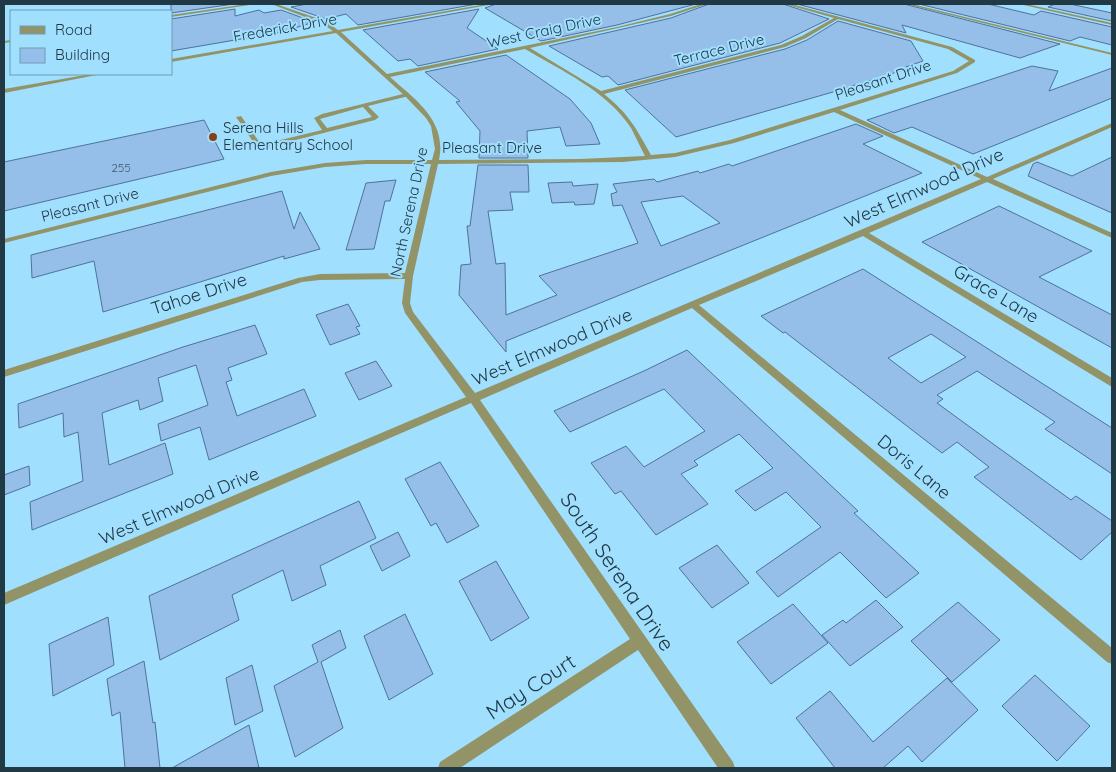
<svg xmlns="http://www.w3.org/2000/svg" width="1116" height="772" font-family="Quicksand,sans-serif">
<rect width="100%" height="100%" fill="#a1dffe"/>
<g fill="#95bee9" stroke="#4d739b" fill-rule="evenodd">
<path d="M171,4h63l-63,9z"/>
<path d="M307,4h170l-119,21 -12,-11 -20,5 -35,-12z"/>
<path d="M496,4h200l-79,21 -76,16 -56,-33z"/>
<path d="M709,4h74l46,15 -49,24 -162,42 -10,-9 -6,1 -53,-31 122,-28z"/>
<path d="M797,4h107l156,40 -40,14 -118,-33 4,8z"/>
<path d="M919,4h69l46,11 7,-4 71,16v18l-32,-8 -10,4z"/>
<path d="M1055,4h15l42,9v8l-64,-14z"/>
<path d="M235,9v7l24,-6 5,3 17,-3 33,12 -32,10 -111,19v-32z"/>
<path d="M479,9l-12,19 31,21 -80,17 -8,-7 -12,2 -35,-31z"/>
<path d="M838,21l73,20 12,20 -17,6 4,1 -77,24 -157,45 -51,-47 160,-41 22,-9z"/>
<path d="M506,55l64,44 21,24 9,21 -34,2 -6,-19 -33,4 1,27h-49l1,-27 -24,-29 4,-1 -35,-29z"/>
<path d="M1032,66l26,5 -9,20 63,-23v30l-139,56 -61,-27 -18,6 -27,-13z"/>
<path d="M204,120l20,39 -220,52v-49z"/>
<path d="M856,124l27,12 -20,8 59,29 -416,168v11l-47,-57 2,-30 10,-1 -4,-38h3l8,-61h50l1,27h-19l3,18 -25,1 8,53 9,-1 1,52 51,-20 -18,-19 99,-33 -16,-38 -9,1 -2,-12 6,-2 -4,-8 41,-5 3,3 41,-11 2,2 29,-9 3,2zM683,196l37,27 -59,23 -20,-44z"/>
<path d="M1112,157v56l-84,-37 5,-12 4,-2 35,14z"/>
<path d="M396,180l-6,21h-5l-11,48 -28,1 20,-67z"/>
<path d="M572,182l1,4 25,-2 -4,20 -19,1 -1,-3 -22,1 -4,-20z"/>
<path d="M282,191l12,38 6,-17 20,37 -36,10v-3l-181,56 -9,-51 -62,17 -1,-23z"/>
<path d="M999,206l93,45 -53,26 73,38v33l-190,-106z"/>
<path d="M863,269l249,159v46l-67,-45 10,-7 -78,-51 -40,24 6,4 -6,4 59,43 75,54 5,-4 36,25v11l-31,28 -107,-83 15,-10 -32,-25 -15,11 -157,-121 -2,1 -22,-17zM931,334l35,23 -45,26 -33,-25z"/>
<path d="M348,304l12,22 -4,1 4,7 -30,11 -14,-30z"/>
<path d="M255,325l12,29 -39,14 4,12 -6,2 11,34 67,-27 12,27 -107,44 -9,-33 -39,14 -3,-17 50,-19 -12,-40 -38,13 5,23 -23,9 -2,-10 -36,13 7,52 56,-22 8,31 -141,56 -2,-28 53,-21 -5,-49 -14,5 -1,-24 -44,15 -1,-24 165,-57z"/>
<path d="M687,350l171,161 -4,2 65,60 -33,25 -46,-46 -62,45 -22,-25 65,-45 -35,-35 -31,19 -20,-20 38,-23 -34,-34 -45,27 4,4 -17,9 27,30 -52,31 -35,-44 -6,3 -24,-31 35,-17 18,21 61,-36 -41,-42 -94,43 -16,-21 92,-41z"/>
<path d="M376,361l16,25 -33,14 -14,-27z"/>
<path d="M440,462l39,64 -32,17 -11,-20 -5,3 -26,-47z"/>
<path d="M29,466l1,19 -26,10v-20z"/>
<path d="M359,501l17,37 -56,28 6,19 -34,16 -9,-31 -51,25 7,25 -79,40 -11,-64z"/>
<path d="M398,532l12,24 -28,15 -12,-25z"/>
<path d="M717,545l32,38 -37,25 -33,-40z"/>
<path d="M496,561l33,57 -38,23 -32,-60z"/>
<path d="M876,600l27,27 -53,39 -28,-31 21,-15 3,3z"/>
<path d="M958,602l42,38 -48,42 -41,-41z"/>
<path d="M793,604l35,39 -57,41 -34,-42z"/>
<path d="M405,614l28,60 -44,26 -25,-64z"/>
<path d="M108,617l6,48 -61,31 -4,-52z"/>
<path d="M340,630l6,18 -25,14 22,66 -48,29 -21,-71 44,-24 -6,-17z"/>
<path d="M144,661l9,62 2,-1 5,46h-35l-5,-56 -8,4 -5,-37z"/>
<path d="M252,665l11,46 -28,14 -9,-47z"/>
<path d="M1035,675l55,51 -33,35 -55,-55z"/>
<path d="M947,678l31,32 -56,52 -14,-16 -25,22h-48l-39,-50 34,-27 43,51z"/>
<path d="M249,725l10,43h-87z"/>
</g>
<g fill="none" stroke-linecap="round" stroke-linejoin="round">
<path fill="#929468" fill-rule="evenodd" d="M407,93l2,1v2l-41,10 11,11 -4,3 -111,28 -8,-2 -20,-29 5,-1 19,27 4,1 58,-14 -8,-12 8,-4zM363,107l9,10 -45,11 -7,-9z"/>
<g fill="#929468" fill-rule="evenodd">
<path d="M247,4h9l-85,13v-2z"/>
<path d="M271,4h5l49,17 13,9 148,-26h8l-153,28 46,42 230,-47 53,-13 31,-10h6l-36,12 -141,32 71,43 180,-46 21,-9 32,-18 -49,-14h6l161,43 23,13v2l-18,11 -117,37 147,67 125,-54v4l-119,52 119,54v5l-125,-56 -118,51 243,145v9l-249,-151 -164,69 413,343v16l-5,-2 -415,-354 -212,92 253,362 2,6h-17l-80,-118 -178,118h-22l2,-6 190,-123 -159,-236 -467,202v-12l462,-196 -61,-84 -3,-10 3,-24 -85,1 -18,2 -298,95v-7l294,-92 22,-4 85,-1 26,-109h-65l-41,3 -54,9 -267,67v-4l267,-67 54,-9 41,-3h66l3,-11 -4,-23 -5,-8 -21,-22 -69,-63 -165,29v-3l162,-28 -12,-8zM838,19l110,30 21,12 -16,10 -223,69 -55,13 -24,2c-15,-27 -22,-41 -47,-61l181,-47 21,-9zM525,49c37,22 82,42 106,79 5,9 9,19 14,28l-65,3 -141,1c8,-39 -23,-60 -49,-83zM834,112l147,67 -506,214 -62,-81 -3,-9 3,-27 25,-112 185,-2 52,-5 59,-14z"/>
<path d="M1019,4h7l86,19v2z"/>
<path d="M11,40v2l-7,1v-2z"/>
<path d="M91,74h11l-98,19v-4z"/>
</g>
<path fill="#929468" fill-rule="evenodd" d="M906,4h6l200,49v2z"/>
</g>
<circle fill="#864215" stroke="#a1dffe" stroke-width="2" cx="213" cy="137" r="5"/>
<g text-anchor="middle" stroke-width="4" stroke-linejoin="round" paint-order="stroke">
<g font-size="12" fill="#3d5a6e">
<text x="121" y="172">255</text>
</g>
<g font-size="15" fill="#203945" stroke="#a1dffe">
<text transform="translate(285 28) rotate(-10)" y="5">Frederick Drive</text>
<text transform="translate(544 31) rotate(-12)" y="5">West Craig Drive</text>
<text transform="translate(719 50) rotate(-14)" y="5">Terrace Drive</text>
<text transform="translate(883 80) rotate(-18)" y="5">Pleasant Drive</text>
<text x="492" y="153">Pleasant Drive</text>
<text transform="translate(90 205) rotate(-14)" y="5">Pleasant Drive</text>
<text transform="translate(409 212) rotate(-78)" y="5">North Serena Drive</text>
</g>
<g font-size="15" fill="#203945" stroke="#a1dffe" text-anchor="start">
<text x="223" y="133">Serena Hills<tspan x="223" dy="17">Elementary School</tspan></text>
</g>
<g font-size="18" fill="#203945" stroke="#a1dffe">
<text transform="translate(924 188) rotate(-24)" y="6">West Elmwood Drive</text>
<text transform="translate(199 294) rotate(-18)" y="6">Tahoe Drive</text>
<text transform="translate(996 294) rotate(31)" y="6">Grace Lane</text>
<text transform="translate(552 347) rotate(-23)" y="6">West Elmwood Drive</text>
<text transform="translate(914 467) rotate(40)" y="6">Doris Lane</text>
<text transform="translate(179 506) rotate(-23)" y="6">West Elmwood Drive</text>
</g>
<g font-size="21" fill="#203945" stroke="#a1dffe">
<text transform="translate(617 572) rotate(56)" y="7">South Serena Drive</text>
<text transform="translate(531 687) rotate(-33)" y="7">May Court</text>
</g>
</g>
<rect width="1116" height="772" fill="none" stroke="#203945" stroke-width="10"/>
<rect x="10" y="10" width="162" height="65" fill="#a1dffe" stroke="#6d9db4"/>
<rect x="20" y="26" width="25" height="8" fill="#929468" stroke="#6d9db4"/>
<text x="55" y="35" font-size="15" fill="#203945">Road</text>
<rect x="20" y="48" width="25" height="15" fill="#95bee9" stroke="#6d9db4"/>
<text x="55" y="60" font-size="15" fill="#203945">Building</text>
</svg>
